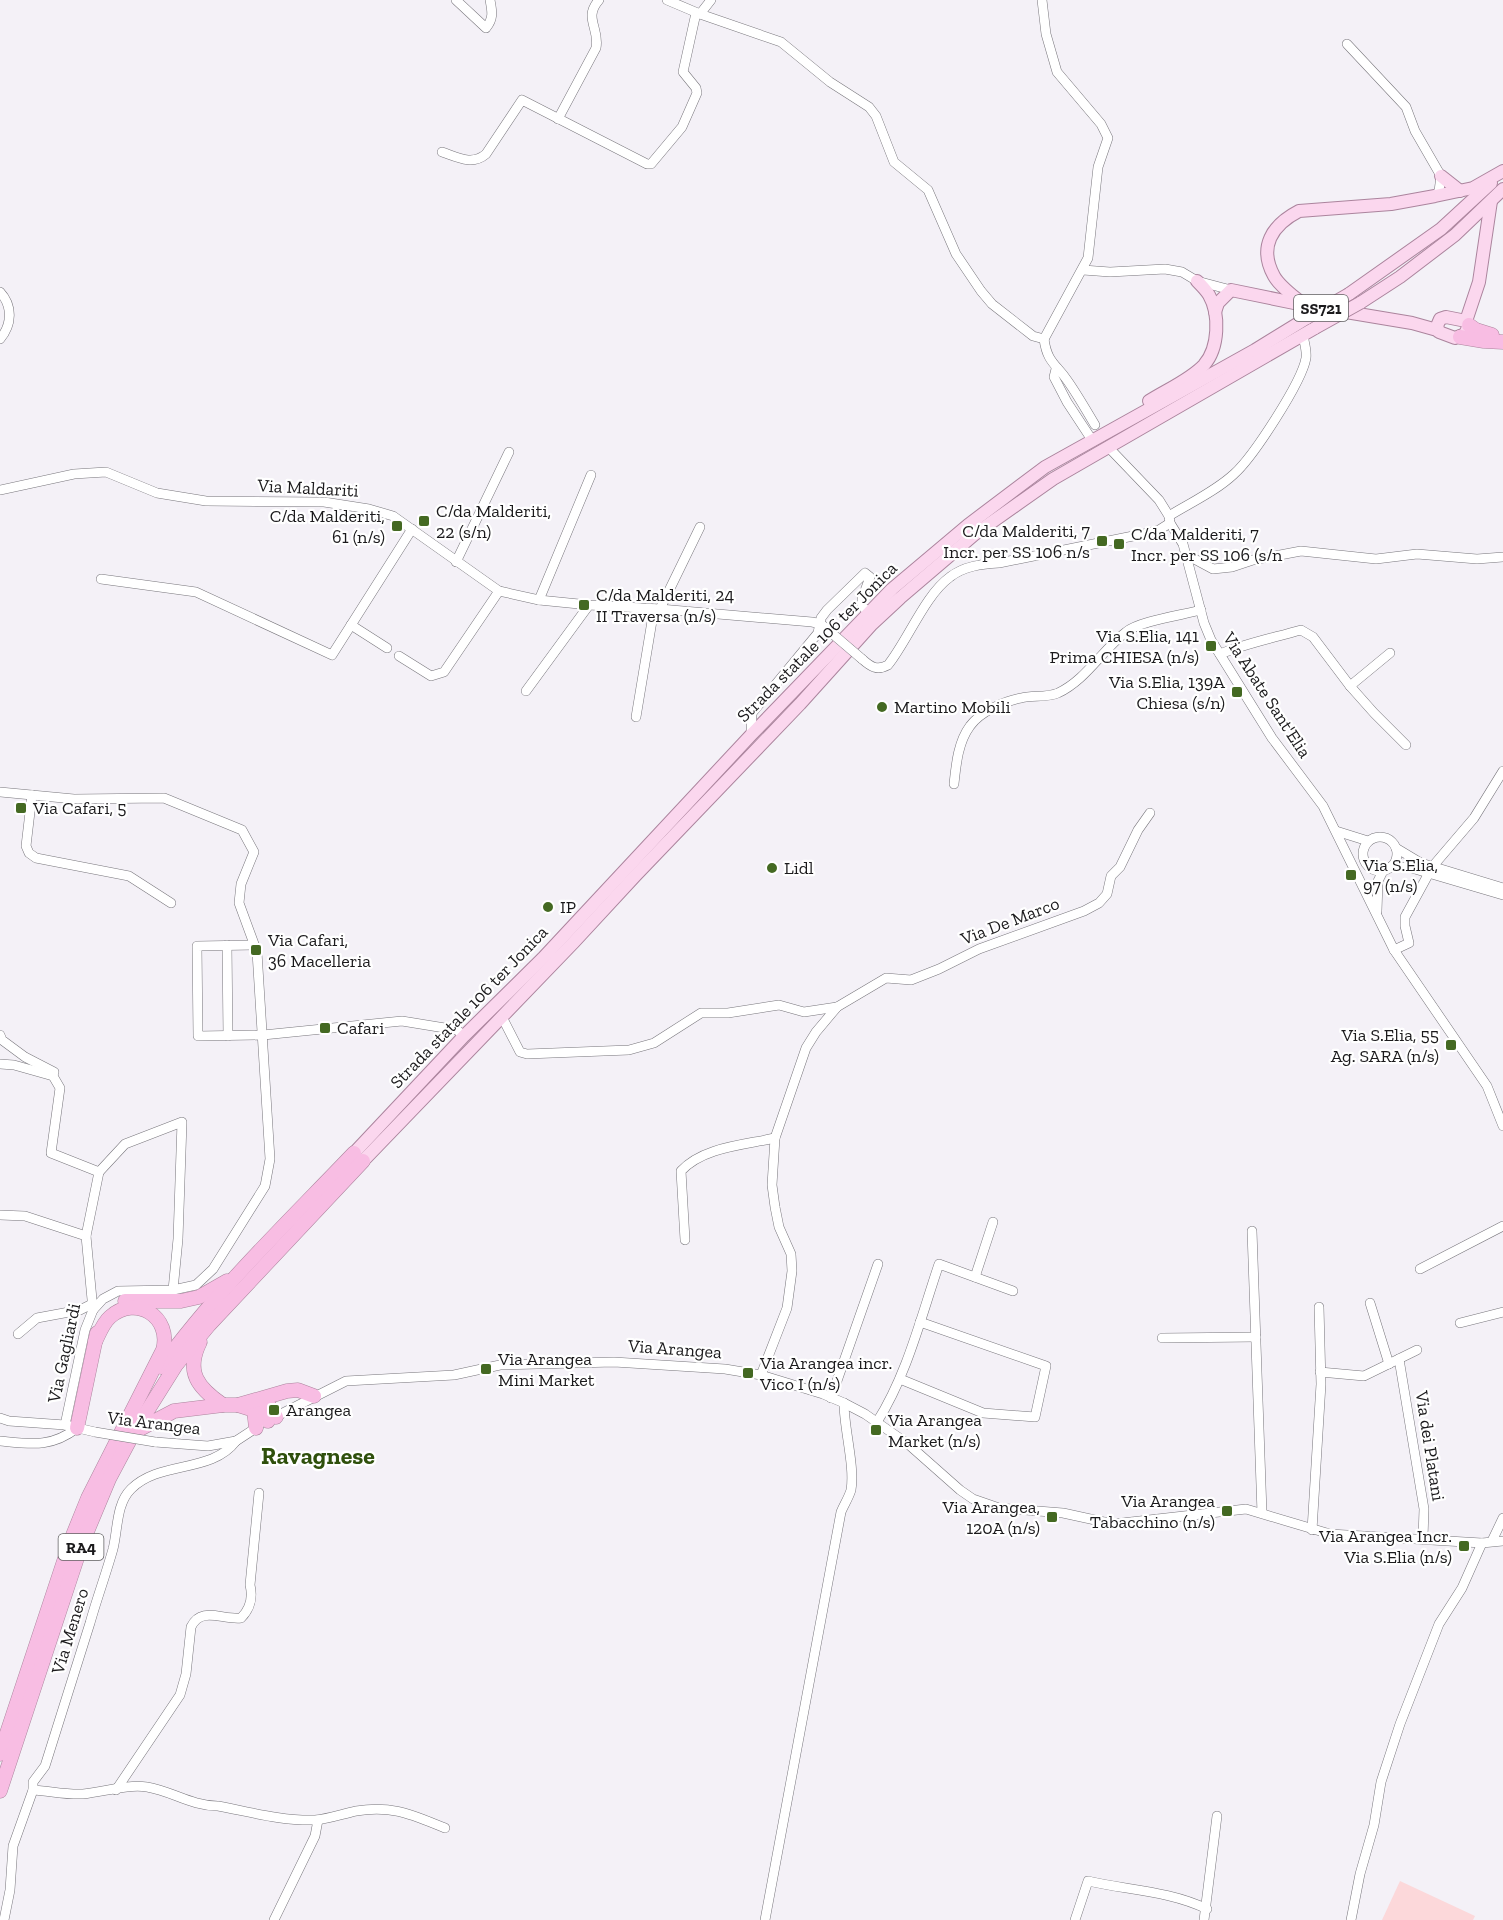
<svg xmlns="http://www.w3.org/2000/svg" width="1503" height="1920" font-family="'Zilla Slab',serif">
<rect width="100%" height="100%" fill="#f4f1f7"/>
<path fill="#fcd8da" d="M1400,1881l75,35 -2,4h-91z"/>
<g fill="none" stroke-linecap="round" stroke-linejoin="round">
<defs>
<g id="minor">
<path d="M456,0l30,28c8,-10 6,-17 4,-28"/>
<path d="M667,0l33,14 81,28 49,40 39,25 7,9 18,46 34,28 28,64 25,37 11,13 41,32 11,3"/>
<path d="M1042,0l4,34 11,38 44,52 7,14 -10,29 -10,91 -44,81"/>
<path d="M700,14l11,-14"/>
<path d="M1347,44l59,63 9,24 26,45 -2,15 -4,5"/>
<path d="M558,119l38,-71c4,-20 -13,-30 3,-48"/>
<path d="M442,152c15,5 30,14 44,2l36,-54 125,64h4l31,-37 15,-34 -1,-5 -13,-16 13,-59"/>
<path d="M1083,270l27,2 55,-3 17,3 15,9 34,9"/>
<path d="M0,292c13,14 12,33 0,47"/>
<path d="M1044,339c3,23 12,25 23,41 10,14 19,30 28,45"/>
<path d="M1056,369l-2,8 13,25 25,38"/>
<path d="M1112,451l47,49 10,16 1,7 13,21 21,79 7,17 61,98 51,68 71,144 93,136 16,40"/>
<path d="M0,490l74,-16 32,-2 51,21 49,8 118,1 45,7 24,7 106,75 40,9 50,5 71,4 152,13 9,2 7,6"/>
<path d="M1169,516c21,-13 47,-25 65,-42 19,-17 68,-92 72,-116 1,-8 -2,-16 -3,-23"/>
<path d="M1187,555l26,14 19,-2 21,-7 48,-9 75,8 41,-5 60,5 26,-2"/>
<path d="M456,562l53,-110"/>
<path d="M101,579l95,13 136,63 80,-126"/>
<path d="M539,600l52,-125"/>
<path d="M660,609l40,-82"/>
<path d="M351,625l36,23"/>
<path d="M1220,654c27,-11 53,-16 81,-24l12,7 37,49 24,27 32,32"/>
<path d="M399,656l32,20 13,-4 55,-81"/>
<path d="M862,659c9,8 15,12 26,6 20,-25 37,-70 62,-88 14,-11 32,-13 49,-14l144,-29 16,-4 11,-7"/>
<path d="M1350,686l40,-33"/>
<path d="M526,691l63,-86"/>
<path d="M636,717l18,-108"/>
<path d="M751,735l1,-22 66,-80 3,-15 6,-8 38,-37 5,4 -8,22v7l6,6"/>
<path d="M954,784c2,-19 4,-42 16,-58 10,-14 34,-25 51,-28 12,-3 25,0 37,-5 28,-13 44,-43 68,-61 13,-11 57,-17 75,-22"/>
<path d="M0,792l74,7 90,-1 78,32 12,22 -13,32 -2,19 18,49 13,207 -5,27 -52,83 -17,16 -23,5 -55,1 -15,8 -10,11"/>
<path d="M32,795l-6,51 3,7 7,5 93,18 42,27"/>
<path d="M1336,831l32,10"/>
<circle cx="1380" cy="854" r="17"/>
<path d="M1396,848l25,15 82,25"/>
<path d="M1433,866l41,-48 29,-47"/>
<path d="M1391,867h17l95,28"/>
<path d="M1377,911l1,-30 5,-10"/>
<path d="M227,945l1,91"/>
<path d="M254,945l-57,1 1,90 65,-1 139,-14 55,9 7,6"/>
<path d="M1394,950l15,-7 -4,-17v-9l24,-44"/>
<path d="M502,1017l18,35 7,2 102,-4 25,-7 47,-30h27l51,-8 25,7 33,-5"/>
<path d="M0,1035l2,5 23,17 29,15 -1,3"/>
<path d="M0,1064l14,1 39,11 7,12 -9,65 48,19"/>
<path d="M0,1215l25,1 61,20"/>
<path d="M1252,1231l10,282"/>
<path d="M685,1240l-4,-69c22,-24 63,-26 94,-33"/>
<path d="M1420,1269l83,-43"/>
<path d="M975,1277l18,-55"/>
<path d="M1370,1303l19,61"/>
<path d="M1460,1323l43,-11"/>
<path d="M18,1334l19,-16 43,-8 12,-6"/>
<path d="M1162,1338l94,-1"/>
<path d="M1399,1359l25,150 -1,29"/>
<path d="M1320,1372l44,4 53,-26"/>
<path d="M761,1375l26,-67 5,-37 -1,-17 -12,-27 -4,-20 -3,-22 3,-47 31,-90 10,-16 21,-25 49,-29 25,2 28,-11 40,-20 105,-38 15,-8 8,-9 4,-18 9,-9 18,-37 12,-17"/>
<path d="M900,1379l83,34 52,4 11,-51 -126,-44"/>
<path d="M831,1398l47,-134"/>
<path d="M0,1418l9,3 56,4 30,7"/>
<path d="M271,1419l75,-38 108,-6 46,-10 114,-3 111,7 36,6 62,19 21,9 21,11 43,30 52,46 13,9 26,9 64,5 50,11 133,-15 84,25 152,9 21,-2"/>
<path d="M877,1422c30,-47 44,-105 62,-158l74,27"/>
<path d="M65,1425l20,-95 8,-20 -7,-74 13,-64 26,-28 57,-22 -4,117 -5,51"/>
<path d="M0,1441c31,3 51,7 77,-13"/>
<path d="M155,1442l53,4 28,-5 23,-15"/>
<path d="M1312,1530l9,-146 -2,-77"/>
<path d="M1492,1541l11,-23"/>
<path d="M33,1790c17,1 33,5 50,4 21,-2 44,-10 64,-7 25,4 44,19 71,19 32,6 64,15 97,14 13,-1 27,-6 41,-9 37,-6 56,4 89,17"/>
<path d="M116,1790l64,-95 6,-21 5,-47c10,-21 31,-7 50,-9 9,-9 12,-21 9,-33l9,-92"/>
<path d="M4,1920l6,-30 3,-44 20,-56v-8l12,-16c15,-47 30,-95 45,-143 7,-25 16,-49 23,-74 5,-20 3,-45 18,-60 29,-29 80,-15 105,-48"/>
<path d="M274,1920l41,-84 3,-16"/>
<path d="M765,1920l76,-408c3,-7 8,-15 10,-22 4,-24 -7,-61 -7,-87"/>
<path d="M1075,1920l13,-39c39,9 82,10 119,28"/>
<path d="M1204,1920l13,-104"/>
<path d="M1351,1920l9,-46 14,-49 7,-43 19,-58 39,-100 23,-36 20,-45"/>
</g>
<g id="major">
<path d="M1441,176l19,15"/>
<path d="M1349,294l92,-65 50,-46"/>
<path d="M1360,303l40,-26 55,-42 48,-46"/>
<path d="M1304,305c-9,-8 -24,-18 -30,-29 -16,-29 -2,-51 25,-65l92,-7 44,-8 38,-8 30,-17"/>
<path d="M1215,312l3,-9 13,-13 73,15 108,18 25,7"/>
<path d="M1446,317l20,4 3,4 -4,9 -10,4 -16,-6 -2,-6 3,-7z"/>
<path d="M1466,321l13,-39 12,-81"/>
<path d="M1149,401c17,-11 41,-21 55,-36 15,-17 16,-51 5,-70 -3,-5 -8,-10 -12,-14"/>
<path d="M354,1153l110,-117 79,-78 208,-223 141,-146 76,-64 77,-58 210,-117 52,-32"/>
<path d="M363,1161l211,-219 62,-67 164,-171 72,-80 28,-26 75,-64 78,-55 262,-151"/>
</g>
<g id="highway">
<path d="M1469,325l7,5 16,5"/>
<path d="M1460,337l24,4 19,1"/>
<path d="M125,1301h56l18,-4 28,-16"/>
<path d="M200,1342c-15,30 -2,46 23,63"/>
<path d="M161,1367c57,-78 127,-145 193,-214"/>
<path d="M260,1400l10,7 6,10"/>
<path d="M238,1405l16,5 14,11"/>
<path d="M254,1410l2,18"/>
<path d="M77,1428l20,-95"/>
<path d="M136,1431l38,-20 49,-6h15l49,-14 11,-1 16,6"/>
<path d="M0,1754l71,-214 17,-42 75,-148c9,-33 -27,-56 -53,-33 -7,6 -11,17 -15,25"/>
<path d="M0,1791l81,-245 28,-67 25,-47 42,-67 33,-40 154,-164"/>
</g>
</defs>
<use href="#minor" stroke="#78767c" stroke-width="10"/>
<use href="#major" stroke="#ab849d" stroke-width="14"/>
<use href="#highway" stroke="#ab849d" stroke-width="15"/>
<use href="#minor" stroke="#fff" stroke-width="9"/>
<use href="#major" stroke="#fbd7ee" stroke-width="12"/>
<use href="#highway" stroke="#f8bde3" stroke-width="14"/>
<defs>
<g id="minor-bridge">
<path d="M828,630l34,29"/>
<path d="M95,1432l60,10"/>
</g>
<g id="major-bridge">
<path d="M1307,318l42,-24"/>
<path d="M1315,328l45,-25"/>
</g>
</defs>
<use href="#minor-bridge" stroke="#78767c" stroke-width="10" stroke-linecap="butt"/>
<use href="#major-bridge" stroke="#ab849d" stroke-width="14" stroke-linecap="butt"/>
<use href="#minor-bridge" stroke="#fff" stroke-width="9"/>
<use href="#major-bridge" stroke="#fbd7ee" stroke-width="12"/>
</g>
<g fill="#446922" stroke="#fff" stroke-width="2">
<rect x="418" y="515" width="12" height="12" rx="3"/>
<rect x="391" y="520" width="12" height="12" rx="3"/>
<rect x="1096" y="535" width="12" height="12" rx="3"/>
<rect x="1113" y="538" width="12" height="12" rx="3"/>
<rect x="578" y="599" width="12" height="12" rx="3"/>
<rect x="1205" y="640" width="12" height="12" rx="3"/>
<rect x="1231" y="686" width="12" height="12" rx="3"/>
<circle cx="882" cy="707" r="6"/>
<rect x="15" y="802" width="12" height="12" rx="3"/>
<circle cx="772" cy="868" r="6"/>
<rect x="1345" y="869" width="12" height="12" rx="3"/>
<circle cx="548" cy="907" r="6"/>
<rect x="250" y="944" width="12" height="12" rx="3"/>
<rect x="319" y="1022" width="12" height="12" rx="3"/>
<rect x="1445" y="1039" width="12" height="12" rx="3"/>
<rect x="480" y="1363" width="12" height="12" rx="3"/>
<rect x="742" y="1367" width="12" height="12" rx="3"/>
<rect x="268" y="1404" width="12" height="12" rx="3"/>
<rect x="870" y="1424" width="12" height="12" rx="3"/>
<rect x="1221" y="1505" width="12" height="12" rx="3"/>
<rect x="1046" y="1511" width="12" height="12" rx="3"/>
<rect x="1458" y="1540" width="12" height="12" rx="3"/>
</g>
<g text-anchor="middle" stroke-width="4.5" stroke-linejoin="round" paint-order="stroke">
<g fill="#fff" stroke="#5f5f60" stroke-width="1.5">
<rect x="1294" y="295" width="54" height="26" rx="4.5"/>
<rect x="58.5" y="1534" width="45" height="26" rx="4.5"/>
</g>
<g font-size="16" font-weight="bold" fill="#1b1a1c">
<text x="1321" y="314">SS721</text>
<text x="81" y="1553">RA4</text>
</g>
<g font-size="18" fill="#1b1a1c" stroke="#fff">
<text transform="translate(308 488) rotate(3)" y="6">Via Maldariti</text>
<text transform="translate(817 642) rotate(-45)" y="6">Strada statale 106 ter Jonica</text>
<text transform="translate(1267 695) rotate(57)" y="6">Via Abate Sant'Elia</text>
<text transform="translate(1010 921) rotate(-21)" y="6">Via De Marco</text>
<text transform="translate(469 1007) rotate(-46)" y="6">Strada statale 106 ter Jonica</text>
<text transform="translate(675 1349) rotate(4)" y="6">Via Arangea</text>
<text transform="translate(64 1353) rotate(-78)" y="6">Via Gagliardi</text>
<text transform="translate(154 1423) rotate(7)" y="6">Via Arangea</text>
<text transform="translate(1430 1446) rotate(81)" y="6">Via dei Platani</text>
<text transform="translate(70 1631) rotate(-73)" y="6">Via Menero</text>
</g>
<g font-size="18" fill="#1b1a1c" stroke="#fff" text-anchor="start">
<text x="436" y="517">C/da Malderiti,<tspan x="436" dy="21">22 (s/n)</tspan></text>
<text x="385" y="522" text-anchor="end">C/da Malderiti,<tspan x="385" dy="21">61 (n/s)</tspan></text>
<text x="1090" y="537" text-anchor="end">C/da Malderiti, 7<tspan x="1090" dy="21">Incr. per SS 106 n/s</tspan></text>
<text x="1131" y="540">C/da Malderiti, 7<tspan x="1131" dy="21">Incr. per SS 106 (s/n</tspan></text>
<text x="596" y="601">C/da Malderiti, 24<tspan x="596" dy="21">II Traversa (n/s)</tspan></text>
<text x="1199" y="642" text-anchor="end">Via S.Elia, 141<tspan x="1199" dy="21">Prima CHIESA (n/s)</tspan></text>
<text x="1225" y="688" text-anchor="end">Via S.Elia, 139A<tspan x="1225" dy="21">Chiesa (s/n)</tspan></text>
<text x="894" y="713">Martino Mobili</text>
<text x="33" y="814">Via Cafari, 5</text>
<text x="1363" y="871">Via S.Elia,<tspan x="1363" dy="21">97 (n/s)</tspan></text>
<text x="784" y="874">Lidl</text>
<text x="560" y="913">IP</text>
<text x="268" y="946">Via Cafari,<tspan x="268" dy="21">36 Macelleria</tspan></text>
<text x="337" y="1034">Cafari</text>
<text x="1439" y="1041" text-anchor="end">Via S.Elia, 55<tspan x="1439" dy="21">Ag. SARA (n/s)</tspan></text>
<text x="498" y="1365">Via Arangea<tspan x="498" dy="21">Mini Market</tspan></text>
<text x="760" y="1369">Via Arangea incr.<tspan x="760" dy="21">Vico I (n/s)</tspan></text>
<text x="286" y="1416">Arangea</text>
<text x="888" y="1426">Via Arangea<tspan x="888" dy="21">Market (n/s)</tspan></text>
<text x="1215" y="1507" text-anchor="end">Via Arangea<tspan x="1215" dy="21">Tabacchino (n/s)</tspan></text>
<text x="1040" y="1513" text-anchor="end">Via Arangea,<tspan x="1040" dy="21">120A (n/s)</tspan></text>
<text x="1452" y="1542" text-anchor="end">Via Arangea Incr.<tspan x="1452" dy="21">Via S.Elia (n/s)</tspan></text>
</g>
<g font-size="24" font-weight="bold" fill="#2f500c" stroke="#fff">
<text x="318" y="1464">Ravagnese</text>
</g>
</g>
</svg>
